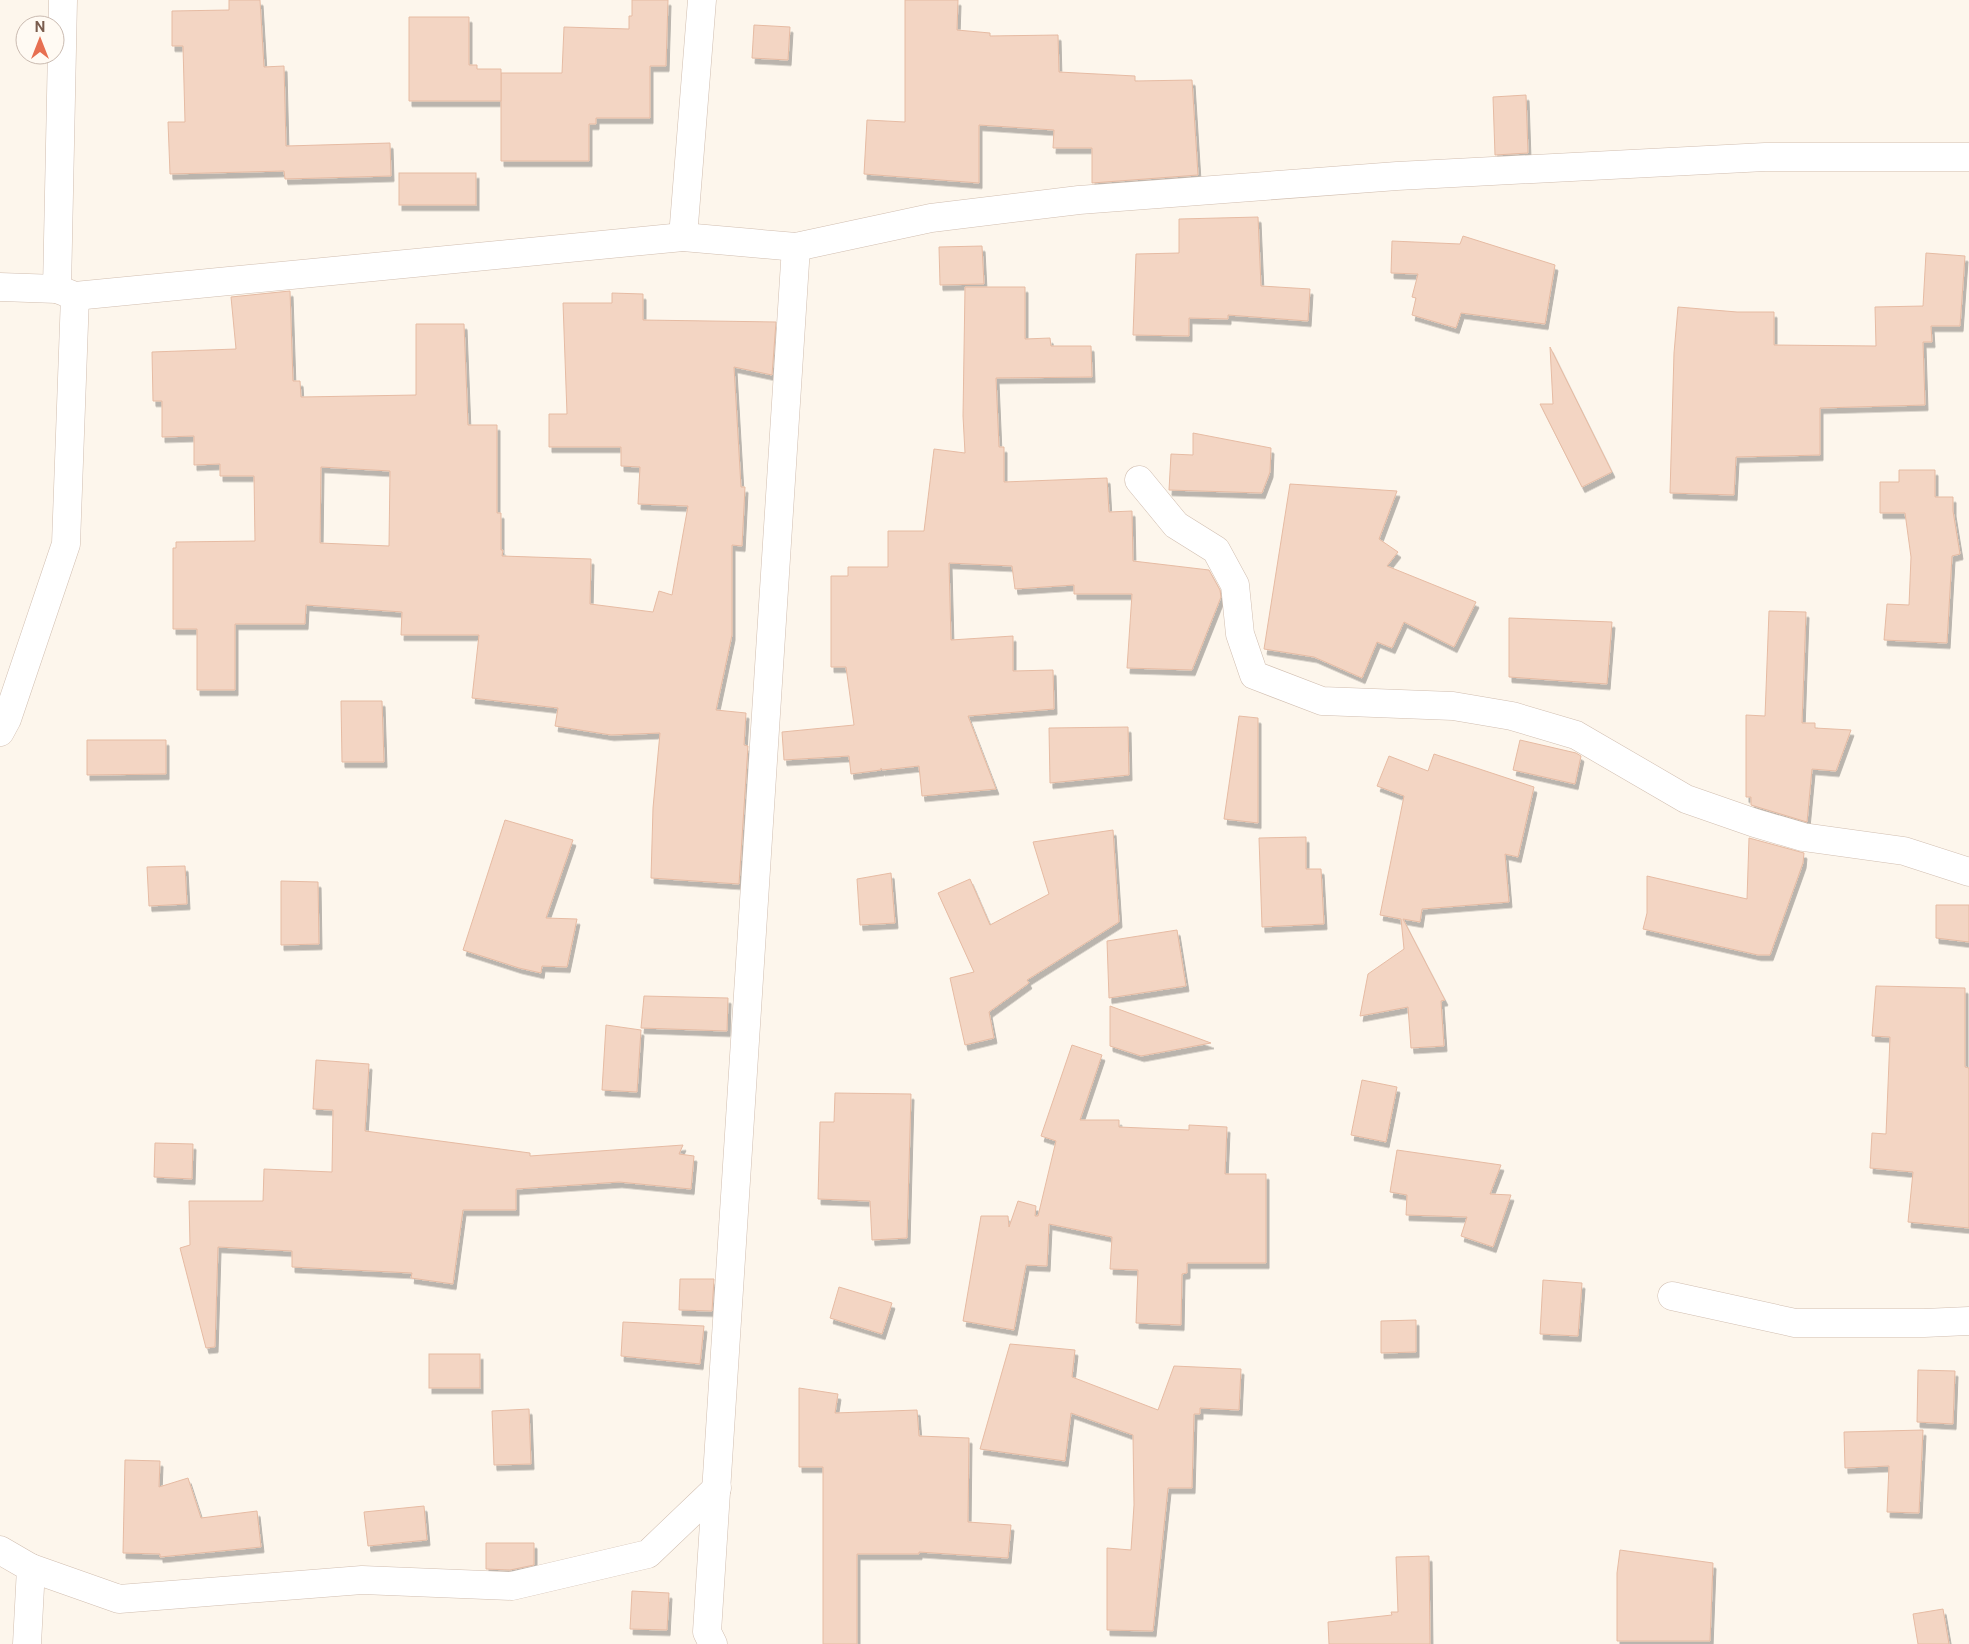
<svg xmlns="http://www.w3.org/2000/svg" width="1969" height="1644" font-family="'Public Sans',sans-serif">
<defs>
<filter id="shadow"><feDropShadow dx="3" dy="5.5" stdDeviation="0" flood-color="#0004"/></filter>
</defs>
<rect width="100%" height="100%" fill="#fdf6ec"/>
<g fill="#f3d5c3" stroke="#e6bba3" fill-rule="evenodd" filter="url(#shadow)">
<path d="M229,0h31l4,67 20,-1 2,80 104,-3 1,33 -106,3 -1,-8 -114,3 -2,-52h17l-2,-76h-11v-35l57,-1z"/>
<path d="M632,0h36l-2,66h-16v52h-54v6h-7v37h-88v-88h61l2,-46 65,2v-13h3z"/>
<path d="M905,0h53l-1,30 33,3v3l68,-1 1,37 76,4v5l57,-1 6,95 -106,8v-35h-39l1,-18 -75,-5v58l-115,-9 3,-54 38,2z"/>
<path d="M409,17h60v48h8v4h24v32h-92z"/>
<path d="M754,25l36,2 -2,33 -36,-2z"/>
<path d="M1526,95l2,58 -33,2 -2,-58z"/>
<rect x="399" y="173" width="77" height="32"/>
<path d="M1258,217l3,69 49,3 -2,32 -80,-6v4l-39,-1v18l-56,-1 3,-81 43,-1v-34z"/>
<path d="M1463,236l92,29 -10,59 -84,-11 -5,15 -44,-13 4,-17 -4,-1 6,-23 -27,-1 1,-32 68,3z"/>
<path d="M982,246l2,38 -44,1 -1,-38z"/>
<path d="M1926,253l39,3 -5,70h-29l1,16h-9l2,63 -105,3v47l-84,2 -2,38 -64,-2 4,-140 4,-46 59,5h37v33l102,1 -1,-39 48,-1z"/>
<path d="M965,287h60v52l25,-1 1,8h40l1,31 -96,1 3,69h5v35l103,-4 2,34 23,-1 1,50 76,9 11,20 1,7 -29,73 -65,-2 5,-74h-58v-9l-59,4 -3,-23 -63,-3 2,77 62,-4v35l40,-1 1,39 -86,7 28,73 -74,7 -3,-30 -37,4 -1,-2v2l-30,4 -2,-18 -65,4 -2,-28 72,-7 -8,-58h-15v-91h17v-9h40v-36h36l10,-82 31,4 -2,-37z"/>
<path d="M290,291l3,90h7l1,16 115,-2v-71h48l4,101h29v88h4v37h2l-1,6 89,3 -1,45 63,8 6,-21 13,4 16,-89 -50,-2 2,-37 -19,-1v-19h-72v-33h18l-4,-111h49v-10l31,1v26l133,2 -4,53 -38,-8 7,120h4l-3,59 -10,-1v90l-16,75 30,3 -2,32 4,1 -9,138 -88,-6 2,-70 7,-75 -49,2 -56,-9 3,-18 -86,-10 7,-63h-78l1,-23 -96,-7 -1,19h-70v66h-38v-61h-24v-81h3v-6l79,-1 -1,-65h-34v-12l-26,1v-29l-32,1v-36h-9l-1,-49 84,-3 -5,-52zM321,467l69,4 -1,75 -69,-3z"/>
<path d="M1550,347l62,125 -30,15 -42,-83h13z"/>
<path d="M1193,433l78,15 -1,24 -8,21 -93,-3 2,-36 22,1z"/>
<path d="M1899,470h36v27h18v14l7,43 -8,2 -5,87 -63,-3 3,-36 22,1 2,-48 -6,-44h-25v-31h19z"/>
<path d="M1290,484l107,7 -18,48 19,13 -11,14 89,36 -22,45 -50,-25 -12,26 -15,-6 -15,36 -48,-21 -50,-8z"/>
<path d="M1769,611l37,1 -4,111h13v5l36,2 -15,41 -24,-2 -5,53 -56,-17v-8h-5v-82l19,1z"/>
<path d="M1509,618l103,4 -5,62 -98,-7z"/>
<path d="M341,701h41l2,61h-42z"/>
<path d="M1239,716l19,2v105l-34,-4z"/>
<path d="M1128,727l1,48 -79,8 -1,-55z"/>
<path d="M87,740h79v34l-79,1z"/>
<path d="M1520,740l56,13 5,3 -6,28 -62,-14z"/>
<path d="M1434,754l100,33 -16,70 -13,-3 4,48 -87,7 -2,13 -17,-3 42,81 -4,1 3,45 -33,2 -3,-41 -48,9 8,-42 36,-25 -3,-30 -21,-4 24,-119 -27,-10 12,-30 39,15z"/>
<path d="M505,820l68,20 -27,78 31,1 -10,48 -25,-1 -1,7 -22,-5 -56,-18z"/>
<path d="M1113,830l6,92 -92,58 2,3 -40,29 5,26 -29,7 -15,-67 24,-6 -36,-79 32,-14 20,46 59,-31 -16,-52z"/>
<path d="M1306,837v32h15l3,55 -62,3 -3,-89z"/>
<path d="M1749,838l55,15 -1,10 -33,92h-12l-115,-26 4,-16v-37l100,23z"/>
<path d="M185,866l2,38 -38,2 -2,-39z"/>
<path d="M891,873l4,50 -35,2 -3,-46z"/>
<path d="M281,881l37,1 1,62 -38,1z"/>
<path d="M1936,905h33v37l-33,-4z"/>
<path d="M1177,930l9,56 -77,12 -2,-57z"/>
<path d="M1876,986l89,2v79l4,1v160l-61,-6 5,-50 -43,-4 2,-35 14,1 4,-97 -18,-1z"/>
<path d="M644,996l84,2 -1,33 -86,-3z"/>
<path d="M1110,1006l101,37 -70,13 -31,-10z"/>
<path d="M606,1025l35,5 -4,62 -35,-2z"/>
<path d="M1072,1045l30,10 -22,65h39v7l70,3v-5l38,2 -2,47h41v89h-79v10l-5,1 -1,51 -45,-2 2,-53 -28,-1 2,-32 -63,-13 -2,42 -21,-1 -12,65 -51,-9 18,-105h27l1,11 9,-26 18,5 -1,10h3l18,-75 -15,-5z"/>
<path d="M316,1060l53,4 -4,67 165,22v3l153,-11 -4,9 15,2 -3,33 -72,-7 -103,7v21h-53l-10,74 -42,-6 1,-5 -120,-6v-16l-74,-4 -3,100 -9,1 -26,-100 10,-3 -1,-44h74l1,-32 68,3 1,-62 -20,-1z"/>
<path d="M1362,1080l35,7 -11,55 -35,-7z"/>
<path d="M835,1093l76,1 -4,144 -35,2 -2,-39 -52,-2 2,-77h14z"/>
<path d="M155,1143l38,1 -1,35 -38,-2z"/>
<path d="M1397,1150l104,15 -11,29 21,1 -18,52 -32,-11 6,-19 -61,-2 1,-20 -17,-3z"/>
<path d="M680,1279h34l-2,32 -33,-1z"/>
<path d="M1543,1280l39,3 -4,53 -38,-2z"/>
<path d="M839,1287l53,16 -10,31 -52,-16z"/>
<path d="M1416,1320v32l-35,1v-32z"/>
<path d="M623,1322l81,4 -4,38 -79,-8z"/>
<path d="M1010,1344l65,6 -3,27 86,33 16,-44 67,3 -2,41 -39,-2v6h-6l-2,74h-24l-15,143 -46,-1v-82l24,2 3,-45 -1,-70 -62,-22 -6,48 -85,-12z"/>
<rect x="429" y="1354" width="51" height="34"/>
<path d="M1918,1370l37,1 -2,53 -36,-2z"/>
<path d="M799,1388l39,6 -3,19 82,-3 2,26 50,2 -1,84 43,3 -3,33 -89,-6v2h-62v90h-34v-177h-24z"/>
<path d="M529,1409l2,55 -37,1 -2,-54z"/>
<path d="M1923,1430l-4,83 -32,-1 2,-46 -44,2 -1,-36z"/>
<path d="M125,1460l35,1 -1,26 29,-9 13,40 56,-7 4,36 -101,10v-3l-37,-1z"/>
<path d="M424,1506l3,34 -59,6 -4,-34z"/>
<path d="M486,1543h48v22l-24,5 -24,-1z"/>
<path d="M1620,1550l93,13 -3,78h-93v-68z"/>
<path d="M1429,1556l1,88h-101l-1,-22 64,-7 -1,-3h7l-2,-55z"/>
<path d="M632,1591l37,2 -2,37 -37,-1z"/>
<path d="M1943,1609l6,35h-31l-5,-30z"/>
</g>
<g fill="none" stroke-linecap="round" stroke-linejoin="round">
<defs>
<g id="street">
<path d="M683,237l19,-237"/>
<path d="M0,287l57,2 18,7 608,-59 113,10 135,-29 148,-18 318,-24 368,-19h204"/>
<path d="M57,289l6,-289"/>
<path d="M1139,480l37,45 40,25 19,35 5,49 14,41 68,26 131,5 59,10 64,19 110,64 69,24 48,14 101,14 65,21"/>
<path d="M0,732l7,-13 59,-175 9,-248"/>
<path d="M1672,1296l123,27h129l45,-2"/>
<path d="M0,1550l31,18 -4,76"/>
<path d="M31,1568l88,31 243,-19 150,6 136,-32 69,-66"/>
<path d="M713,1644l-6,-12 89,-1385"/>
</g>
</defs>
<use href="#street" stroke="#d1beb0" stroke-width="29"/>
<use href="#street" stroke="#fff" stroke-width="28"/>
</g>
<g transform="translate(40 40)"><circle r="24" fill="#fffaf3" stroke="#cabbb1"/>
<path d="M0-4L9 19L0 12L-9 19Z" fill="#e76f51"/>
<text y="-8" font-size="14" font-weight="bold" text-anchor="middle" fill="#7a5c4d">N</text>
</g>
</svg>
